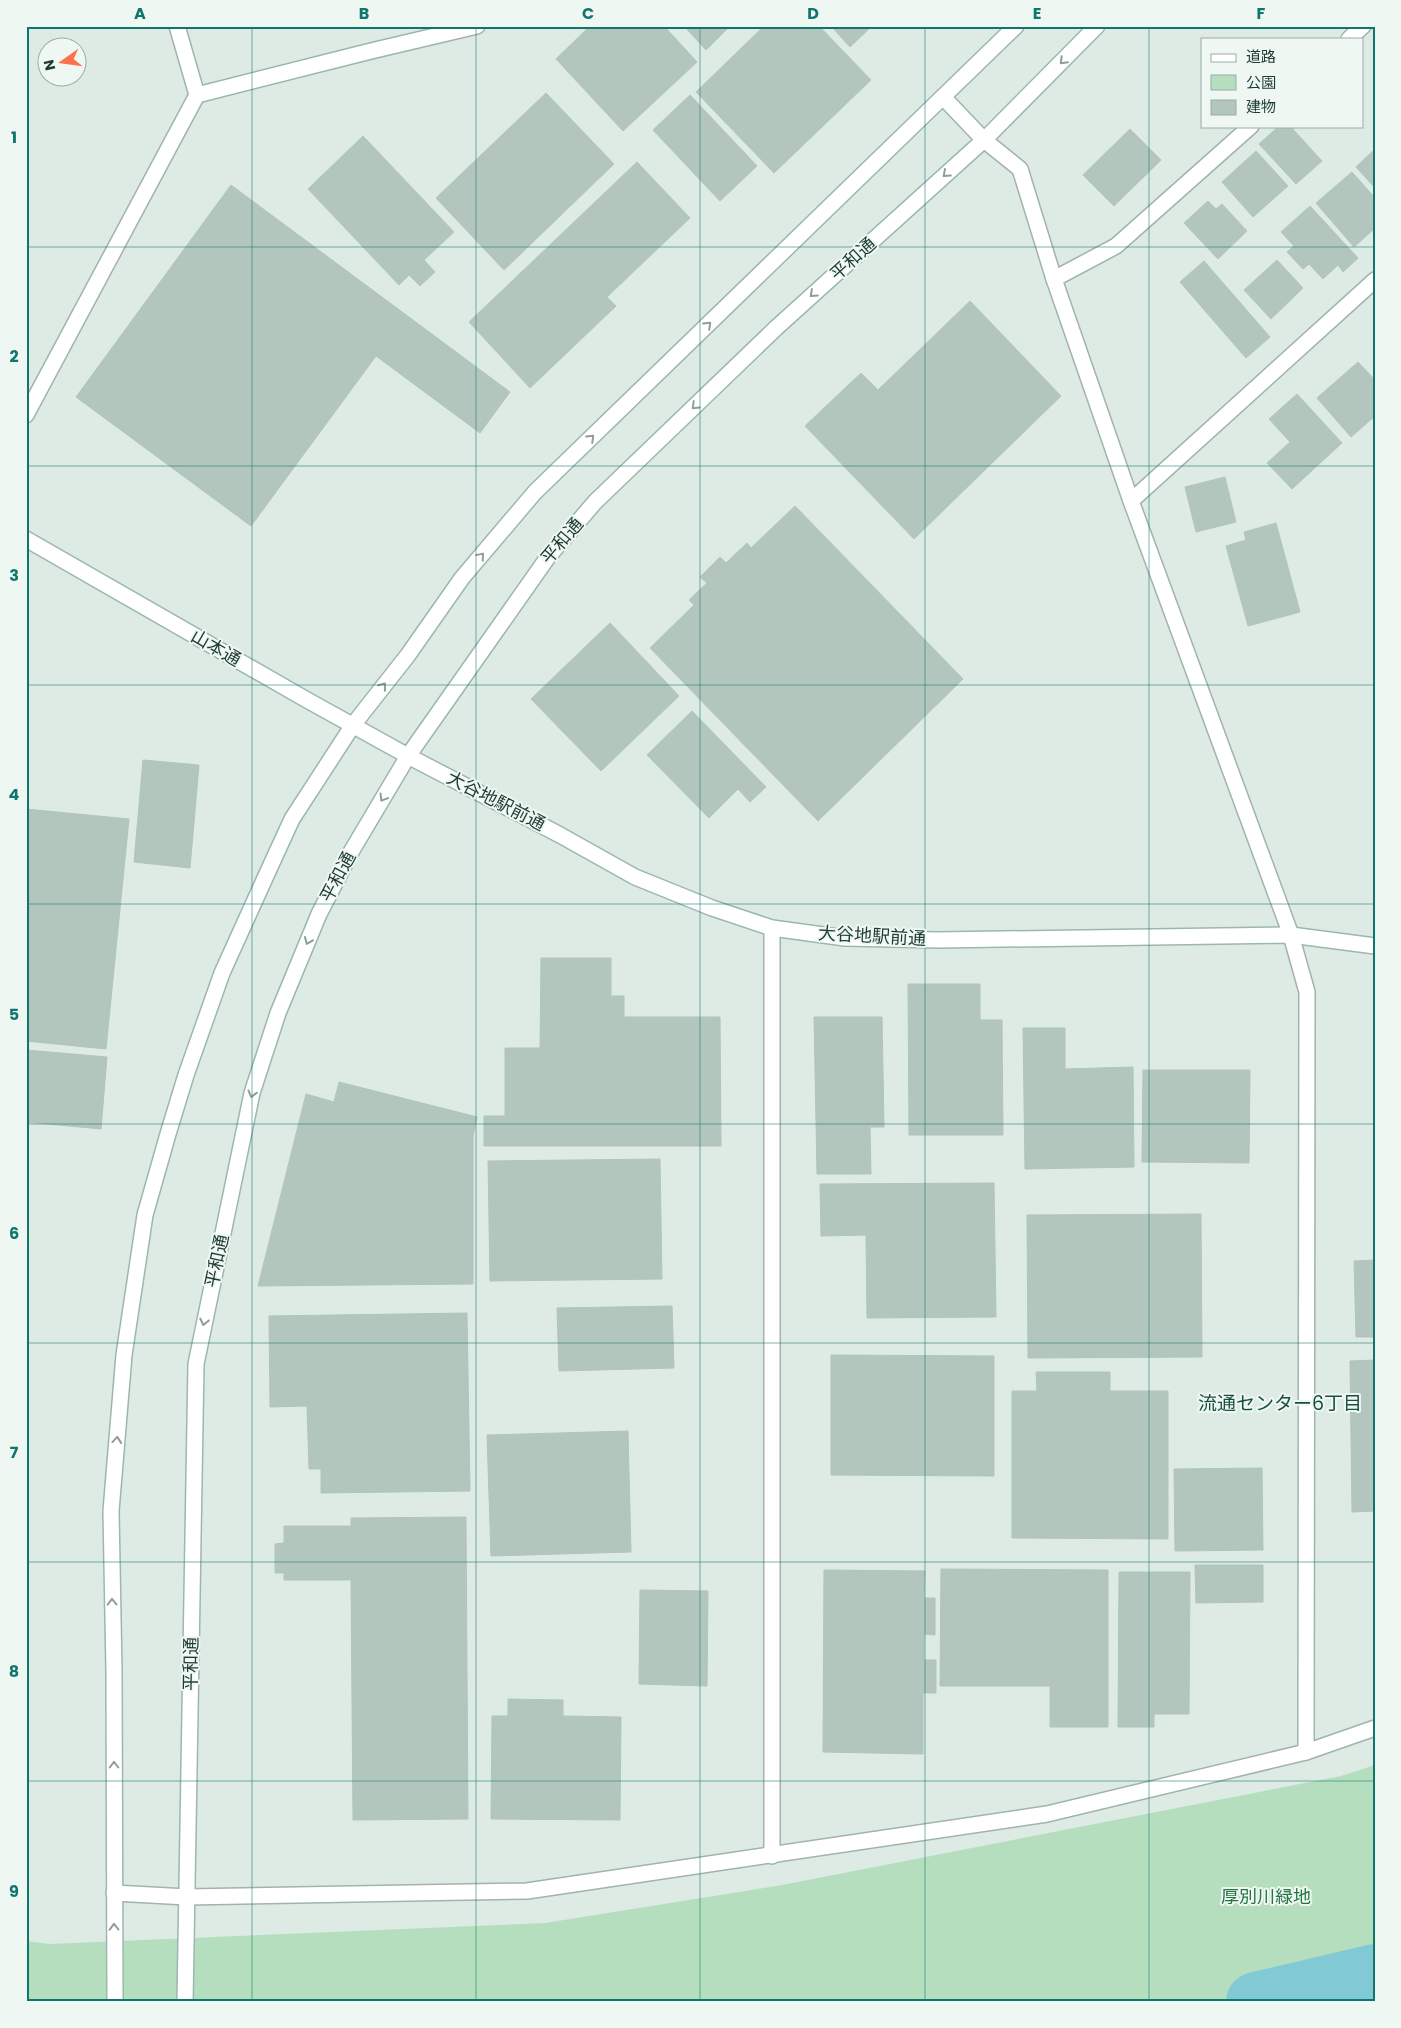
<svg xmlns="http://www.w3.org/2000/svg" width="1401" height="2028" font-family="Poppins,'Noto Sans JP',sans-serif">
<rect width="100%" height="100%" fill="#deebe5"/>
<path fill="#b5debf" d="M1375,1765v237h-1349v-61l23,3 496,-21 237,-38 559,-109z"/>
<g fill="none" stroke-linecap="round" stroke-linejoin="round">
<path stroke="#81cad5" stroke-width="60" d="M1256,2002l119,-28"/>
</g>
<g fill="#b3c6be" stroke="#b0c5bc">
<path d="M590,26h74l33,36 -74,69 -67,-72z"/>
<path d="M684,26h46l-24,24z"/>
<path d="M764,26h55l52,54 -97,93 -78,-81z"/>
<path d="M831,26h41l-22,21z"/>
<path d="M546,93l68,71 -110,106 -68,-72z"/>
<path d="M690,95l67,71 -37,35 -67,-71z"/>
<path d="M1279,126h11l32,35 -26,23 -37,-40z"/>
<path d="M1130,129l31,31 -47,46 -31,-31z"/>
<path d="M363,136l91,96 -30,28 11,12 -15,14 -11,-11 -10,10 -91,-96z"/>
<path d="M1375,149v39l-19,-21z"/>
<path d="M1256,151l32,35 -35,31 -31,-35z"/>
<path d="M637,162l53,56 -83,79 9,9 -86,82 -61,-66z"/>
<path d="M1352,172l23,26v30l-21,19 -38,-44z"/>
<path d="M231,185l279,207 -30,41 -104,-77 -125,170 -175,-129z"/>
<path d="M1208,201l8,8 6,-5 25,27 -29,28 -34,-36z"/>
<path d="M1310,206l48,52 -15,14 -5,-7 -15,14 -14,-15 -6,5 -16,-17 7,-6 -13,-14z"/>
<path d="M1277,260l26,28 -32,31 -27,-29z"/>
<path d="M1204,261l66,76 -24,21 -66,-76z"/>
<path d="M970,301l91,95 -147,143 -109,-113 56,-53 17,17z"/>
<path d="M1358,362l17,18v36l-24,21 -34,-39z"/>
<path d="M1297,394l45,49 -50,46 -25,-26 23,-21 -21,-23z"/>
<path d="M1225,477l11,45 -40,10 -11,-45z"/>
<path d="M795,506l168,173 -145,142 -168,-173 44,-43 -5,-5 18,-17 -7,-6 20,-20 6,6 21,-20 4,5z"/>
<path d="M1276,523l24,89 -52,14 -22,-80 20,-6 -2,-8z"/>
<path d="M610,623l69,73 -78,75 -70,-72z"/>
<path d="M692,711l74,76 -16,15 -12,-13 -29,29 -62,-63z"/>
<path d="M143,760l56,5 -9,103 -56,-6z"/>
<path d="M26,809l103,10 -23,230 -80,-8z"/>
<path d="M541,958h70v38h13v21h96l1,129h-237v-30h21v-68h35z"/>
<path d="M908,984h72v36h22l1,115h-94z"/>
<path d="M814,1017h68l2,110h-14l1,47h-54z"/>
<path d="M1023,1028h42v41l68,-2 1,100 -109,2z"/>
<path d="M26,1050l81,7 -6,72 -75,-7z"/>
<path d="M1143,1070h107l-1,93 -107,-1z"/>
<path d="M339,1082l138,35 -4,19v148l-215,2 48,-192 28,8z"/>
<path d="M660,1159l2,120 -172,2 -2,-120z"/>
<path d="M994,1183l2,134 -129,1 -1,-83 -45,1 -1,-52z"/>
<path d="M1201,1214l1,143 -174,1 -1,-143z"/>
<path d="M1375,1260v77h-19l-2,-76z"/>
<path d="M672,1306l2,62 -115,3 -2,-63z"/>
<path d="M467,1313l3,178 -149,2v-24h-12l-2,-63 -37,1 -1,-91z"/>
<path d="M831,1355l163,1v120l-163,-1z"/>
<path d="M1375,1360v151l-23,1 -2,-151z"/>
<path d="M1036,1372h74v19h58v148l-156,-1v-147h25z"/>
<path d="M628,1431l3,121 -140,4 -4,-121z"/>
<path d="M1262,1468l1,82 -88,1 -1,-82z"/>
<path d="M466,1517l2,302 -115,1 -2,-240h-67v-7h-9v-29l9,-1v-17h67v-8z"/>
<path d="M1195,1565h68v37l-67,1z"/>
<path d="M941,1569l167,1v157h-58v-41h-110z"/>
<path d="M824,1570l101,1 -1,27h11v37l-11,-1v26h12v33h-13v61l-100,-2z"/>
<path d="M1119,1572h71l-1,142h-35v13h-36z"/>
<path d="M640,1590l68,1 -1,95 -68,-2z"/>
<path d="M508,1699l55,1v16l58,1 -1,103 -129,-1 1,-103h16z"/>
</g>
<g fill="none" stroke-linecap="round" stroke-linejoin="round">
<defs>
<g id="street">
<path d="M1349,39l14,-13"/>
<path d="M197,95l174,-44 106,-25"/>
<path d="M943,97l41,43 36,29 34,110 77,222 160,434 16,57 -1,760"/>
<path d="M1054,279l62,-33 135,-120"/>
<path d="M26,415l171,-320 -20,-69"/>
<path d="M1131,501l244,-221"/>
<path d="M772,928v928"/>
<path d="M114,1893l73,4 340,-6 520,-77 259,-62 69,-24"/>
</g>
<g id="secondary">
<path d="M26,539l281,161 101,56 152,79 75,42 77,31 60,20 73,10 93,2 353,-5 84,11"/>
<path d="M115,2002l-1,-331 -3,-160 13,-156 21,-140 23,-81 18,-59 36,-102 48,-106 22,-48 61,-94 55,-70 54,-77 73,-86 481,-466"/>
<path d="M185,2002l11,-638 56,-271 26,-80 41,-99 32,-62 57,-96 140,-199 47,-55 181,-174 208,-188 113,-114"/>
</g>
</defs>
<use href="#street" stroke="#a1b3ac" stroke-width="18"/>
<use href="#secondary" stroke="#9cb7ad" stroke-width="18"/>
<use href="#street" stroke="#fff" stroke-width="15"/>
<use href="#secondary" stroke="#fff" stroke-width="15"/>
</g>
<defs><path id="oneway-chevron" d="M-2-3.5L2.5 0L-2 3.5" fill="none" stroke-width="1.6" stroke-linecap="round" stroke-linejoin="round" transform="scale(1.25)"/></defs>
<g stroke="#8e9e99">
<use href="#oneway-chevron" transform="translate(1063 61) rotate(135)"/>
<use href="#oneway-chevron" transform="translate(946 174) rotate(138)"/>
<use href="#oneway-chevron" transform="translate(813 294) rotate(138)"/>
<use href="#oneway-chevron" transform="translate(708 325) rotate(-44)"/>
<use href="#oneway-chevron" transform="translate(695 406) rotate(136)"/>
<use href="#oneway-chevron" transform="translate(591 438) rotate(-44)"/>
<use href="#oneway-chevron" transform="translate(481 556) rotate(-50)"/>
<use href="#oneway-chevron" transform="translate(383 686) rotate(-52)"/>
<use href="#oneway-chevron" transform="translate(383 798) rotate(121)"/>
<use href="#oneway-chevron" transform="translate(308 941) rotate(113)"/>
<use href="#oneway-chevron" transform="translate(252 1094) rotate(105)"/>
<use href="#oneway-chevron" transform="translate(204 1322) rotate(102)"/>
<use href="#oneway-chevron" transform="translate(117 1440) rotate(-85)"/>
<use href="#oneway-chevron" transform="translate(112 1602) rotate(-91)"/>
<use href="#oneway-chevron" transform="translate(114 1765) rotate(-90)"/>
<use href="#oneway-chevron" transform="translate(114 1927) rotate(-91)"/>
</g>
<path fill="none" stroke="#0f766e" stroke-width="1" stroke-opacity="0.55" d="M252,26v1976M476,26v1976M700,26v1976M925,26v1976M1149,26v1976M26,247h1349M26,466h1349M26,685h1349M26,904h1349M26,1124h1349M26,1343h1349M26,1562h1349M26,1781h1349"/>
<g text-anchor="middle" stroke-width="4" stroke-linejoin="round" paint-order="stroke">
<g font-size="18" fill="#1e3c33" stroke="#eff7f3">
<text transform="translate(853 259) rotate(-42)" y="6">平和通</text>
<text transform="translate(562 541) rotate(-50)" y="6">平和通</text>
<text transform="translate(216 648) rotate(30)" y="6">山本通</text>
<text transform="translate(496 801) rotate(27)" y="6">大谷地駅前通</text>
<text transform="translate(338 877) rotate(-62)" y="6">平和通</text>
<text transform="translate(872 936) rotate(3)" y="6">大谷地駅前通</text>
<text transform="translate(217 1261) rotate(-78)" y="6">平和通</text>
<text transform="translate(191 1664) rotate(-89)" y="6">平和通</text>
</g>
<g font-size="18" fill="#267542" stroke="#eff7f3">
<text x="1266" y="1903">厚別川緑地</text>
</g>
<g font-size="19" fill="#194f40" stroke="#eff7f3">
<text x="1280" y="1410">流通センター6丁目</text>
</g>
</g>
<rect width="1401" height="2028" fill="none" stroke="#eff7f3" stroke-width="55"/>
<rect x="1201" y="38" width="162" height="90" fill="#eff7f3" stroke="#9baca6"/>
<rect x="1211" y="54" width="25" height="8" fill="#ffffff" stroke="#9baca6"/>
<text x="1246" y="62" font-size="15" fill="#1e3c33">道路</text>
<rect x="1211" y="75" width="25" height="15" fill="#b5debf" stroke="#9baca6"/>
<text x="1246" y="88" font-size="15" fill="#1e3c33">公園</text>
<rect x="1211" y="100" width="25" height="15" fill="#b3c6be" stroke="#9baca6"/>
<text x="1246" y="112" font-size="15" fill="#1e3c33">建物</text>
<g transform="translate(62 62) rotate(256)"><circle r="24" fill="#eff7f3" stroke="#9baca6"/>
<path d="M0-4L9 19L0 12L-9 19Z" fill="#fc714b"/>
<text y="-8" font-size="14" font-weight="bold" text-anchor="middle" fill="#1e3c33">N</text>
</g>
<rect x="28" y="28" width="1346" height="1972" fill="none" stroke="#0f766e" stroke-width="2"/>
<g font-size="16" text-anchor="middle" font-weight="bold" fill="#0f766e">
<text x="140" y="19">A</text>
<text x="364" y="19">B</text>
<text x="588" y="19">C</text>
<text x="813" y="19">D</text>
<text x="1037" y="19">E</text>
<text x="1261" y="19">F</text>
<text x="14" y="143">1</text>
<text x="14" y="362">2</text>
<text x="14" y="581">3</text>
<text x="14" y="800">4</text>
<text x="14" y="1020">5</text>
<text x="14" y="1239">6</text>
<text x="14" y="1458">7</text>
<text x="14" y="1677">8</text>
<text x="14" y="1897">9</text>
</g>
</svg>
